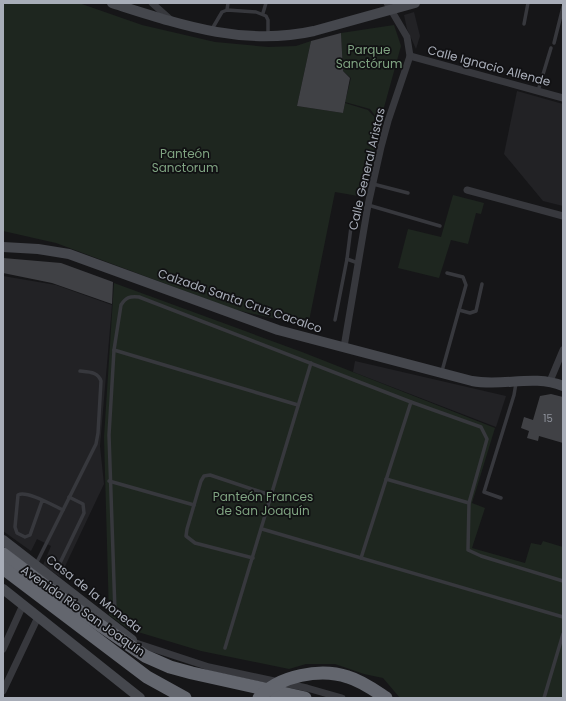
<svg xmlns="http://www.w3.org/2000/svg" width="566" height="701" font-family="Poppins,sans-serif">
<rect width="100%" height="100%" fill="#161618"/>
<g fill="#222225">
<path d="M414,12l6,24 -4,13 -9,-20 -3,-14z"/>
<path d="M517,91l46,13v102l-20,-5 -39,-47z"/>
<path d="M3,276l53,9 56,20 -12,141 4,38 -44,93 -17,-12 8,-19 -14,-7 -6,12 -28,-20z"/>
<path d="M355,361l151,35 -10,31 -143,-55z"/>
</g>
<g fill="#1e261f">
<path d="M3,3h76l63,22 73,17 53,5 28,-1 15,-5 -14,65 46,7 2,-10 23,7 12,13 -16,74 -29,-5 -27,134 -72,-16 -180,-67 -53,-12z"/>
<path d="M394,25l7,21 -21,76 -10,-13 -25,-7 6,-24 -8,-7 -2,-38z"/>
<path d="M453,195l31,8 -3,11 -5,-1 -8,31 -17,-4 -12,38 -41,-10 10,-39 33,8z"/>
<path d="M114,283l188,69 193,76 -23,75 13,5 -13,40 53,15 6,-20 10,2 2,-4 20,6v151h-163l-17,-20 -19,-4 -29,-10h-29l-17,5 -88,-18 -73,-22 -19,-14 -5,-178z"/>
</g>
<g fill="#404145">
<path d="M341,33l2,38 7,7 -7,35 -46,-7 14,-65z"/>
<path d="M3,258l58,5 52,19 -1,22 -60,-21 -49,-10z"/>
<path d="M551,394l12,3v46l-24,-7 -1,5 -11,-3 2,-7 -8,-3 3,-11 9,3 7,-24z"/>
</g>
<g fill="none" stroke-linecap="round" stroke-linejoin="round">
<g stroke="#37383d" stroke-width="3.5">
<path d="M227,10l1,-7"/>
<path d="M263,13l3,-10"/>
<path d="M524,24l4,-21"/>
<path d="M212,29l10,-17 5,-2 29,2 10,4 2,4v16"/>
<path d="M554,43l9,-36"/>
<path d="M538,91l13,-43"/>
<path d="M373,184l35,9"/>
<path d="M368,205l72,21"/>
<path d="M351,227l-4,32 11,4"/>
<path d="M459,310l11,3 6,-2 6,-27"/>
<path d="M335,320l12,-61"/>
<path d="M114,350l184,55"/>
<path d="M442,371l24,-86 -3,-8 -16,-4"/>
<path d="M386,479l83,24"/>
<path d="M109,481l85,24"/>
<path d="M501,498l-17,-6 30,-97 2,-12"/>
<path d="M42,501l-12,34 -5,2 -8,-4 -2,-6 3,-32c9,-5 36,11 45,15"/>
<path d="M262,529l301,88"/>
<path d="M253,558l-58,-15 -9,-7 1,-7 14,-48 3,-5 6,-1 60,20"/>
<path d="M361,558l50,-156"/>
<path d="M36,564l60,-120 2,-11 3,-52c-3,-9 -11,-9 -21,-10"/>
<path d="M59,565l25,-52 -1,-9 -14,-7"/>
<path d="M115,612l-6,-177 5,-85 7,-45c5,-8 9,-9 18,-8l272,105 70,25 6,12 -18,64 -1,47 13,6 82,25"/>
<path d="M225,648l86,-285"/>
<path d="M544,698l19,-64"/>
</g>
<g stroke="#37383d" stroke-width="7">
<path d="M152,3l19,17"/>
<path d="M410,56l153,42"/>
<path d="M467,190l96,26"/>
<path d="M344,347l24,-142 13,-58 7,-26 22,-65 -3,-19 -20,-34"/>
<path d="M550,381l13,-31"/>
<path d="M136,643l73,24 98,21 35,10"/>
<path d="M3,649l20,-44"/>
<path d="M3,691l35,-74"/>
</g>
<g stroke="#45474d" stroke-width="10">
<path d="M112,3c66,21 131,44 202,28l101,-28"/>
<path d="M3,247l35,2 31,5 209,76 194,51c31,6 61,-7 91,5"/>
<path d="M3,540l129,100"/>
<path d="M3,589l137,109"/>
</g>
<g stroke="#63666e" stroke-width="13">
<path d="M3,554l63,48 79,54 25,11 22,6 113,25"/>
<path d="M3,568l144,109 38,21"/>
</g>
<path stroke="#63666e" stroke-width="13" d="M259,698c20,-23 62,-30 89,-21 14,4 26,13 38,21"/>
</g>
<g text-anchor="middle" stroke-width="3.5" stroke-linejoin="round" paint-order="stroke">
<g font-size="10" fill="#8e929b">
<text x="548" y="422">15</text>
</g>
<g font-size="12" fill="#7fa381" stroke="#111113">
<text x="369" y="54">Parque<tspan x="369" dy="14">Sanctórum</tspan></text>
<text x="185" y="158">Panteón<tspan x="185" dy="14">Sanctorum</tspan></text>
<text x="263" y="501">Panteón Frances<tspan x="263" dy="14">de San Joaquín</tspan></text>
</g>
<g font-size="12" fill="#a8adb8" stroke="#111113">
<text transform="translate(489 66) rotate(15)" y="4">Calle Ignacio Allende</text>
<text transform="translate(367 169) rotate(-77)" y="4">Calle General Aristas</text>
<text transform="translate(240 301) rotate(19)" y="4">Calzada Santa Cruz Cacalco</text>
<text transform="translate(94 594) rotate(38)" y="4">Casa de la Moneda</text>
<text transform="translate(83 611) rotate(35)" y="4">Avenida Río San Joaquín</text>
</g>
</g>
<rect width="566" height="701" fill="none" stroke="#a8adb8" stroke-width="8"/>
</svg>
